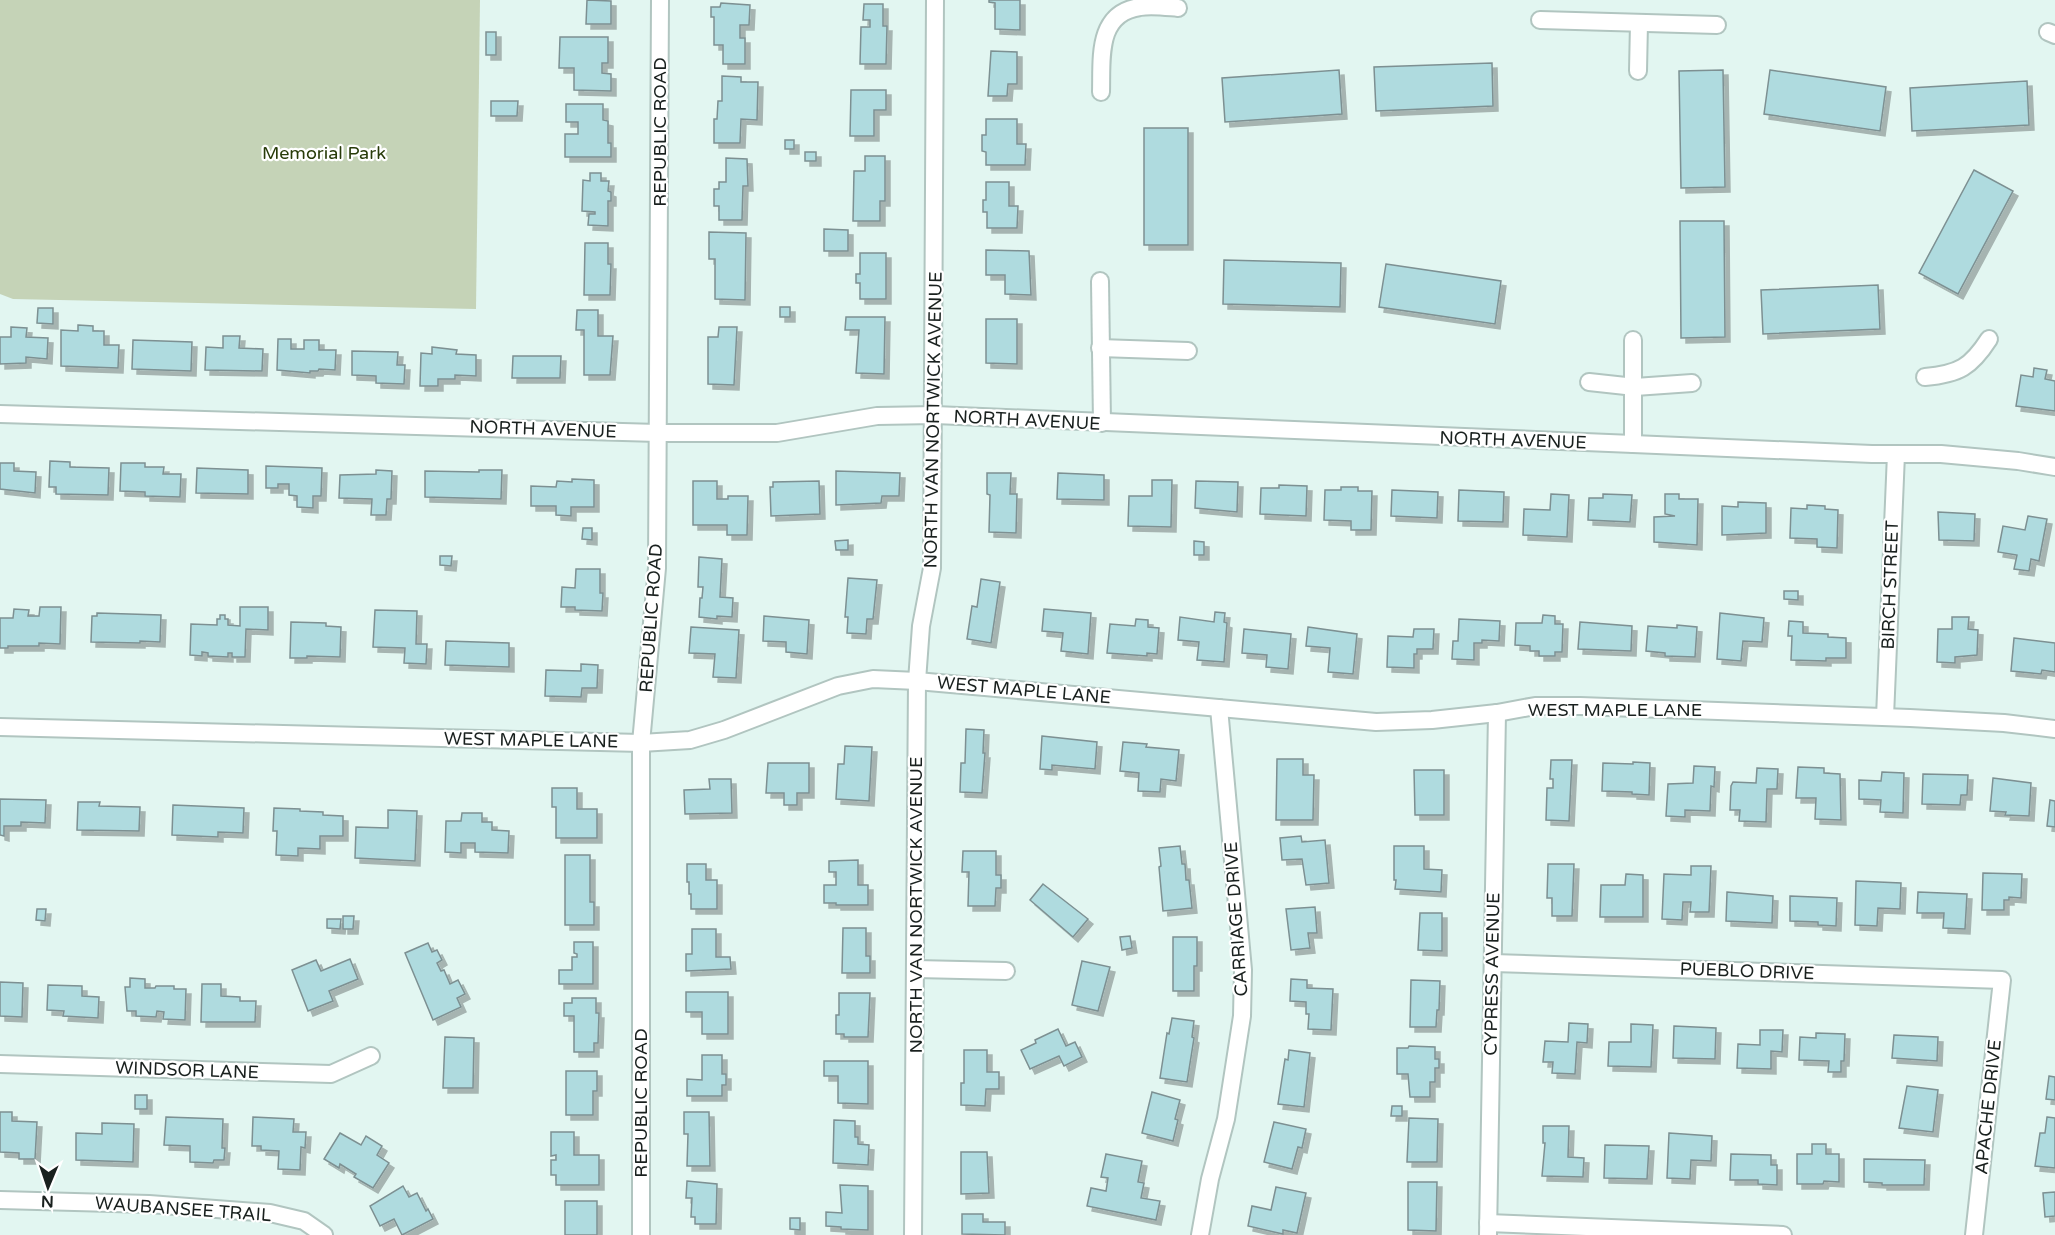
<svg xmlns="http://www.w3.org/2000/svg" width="2055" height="1235" font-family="'Varela Round',sans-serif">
<defs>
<filter id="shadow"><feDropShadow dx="5" dy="5" stdDeviation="0" flood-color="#0004"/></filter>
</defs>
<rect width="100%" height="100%" fill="#e2f6f1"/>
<path fill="#c5d3b7" d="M0,0h480l-4,309 -463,-10 -13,-5z"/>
<g fill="#afdbdf" stroke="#7d9092" stroke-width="1.5" filter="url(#shadow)">
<path d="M587,0l24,1v23h-25z"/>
<path d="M989,0h31v30l-25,-1v-26l-6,-1z"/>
<path d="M721,3l29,2 -1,20h-9v13h5v26h-22v-19h-9v-28h-3v-10h9z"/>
<path d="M864,4h19v22h4l-1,38h-26l1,-37h9v-7h-7z"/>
<rect x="486" y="32" width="10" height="23"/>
<path d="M560,37h48v26h-6v10l9,1v17l-37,-1v-22h-15z"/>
<path d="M991,51l26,1v32h-9l-1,12h-19z"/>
<path d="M1492,63l1,43 -117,5 -2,-44z"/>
<path d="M1339,70l3,44 -117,8 -3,-44z"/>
<path d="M1723,70l2,117 -44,1 -2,-117z"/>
<path d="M1770,70l116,17 -6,44 -116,-17z"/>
<path d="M722,76l19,1v5h17l-1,38 -16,-1 -1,24h-26v-24h3l1,-18h4z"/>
<path d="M2027,81l2,44 -117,6 -2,-43z"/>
<path d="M851,90h35v20h-12v26h-24z"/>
<path d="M491,101h27l-1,15h-26z"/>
<path d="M566,104h37v16l5,1v22h3v14h-46v-23h13v-12h-12z"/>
<path d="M986,119h31v25h9l-1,21h-39v-13l-4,-1v-16h4z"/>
<rect x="1144" y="128" width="44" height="117"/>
<rect x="785" y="140" width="9" height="9"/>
<rect x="805" y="152" width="11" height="9"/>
<path d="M865,156h20v45h-5v20h-27l1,-50h11z"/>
<path d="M726,158l21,1 1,27h-5l-1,34h-23v-14h-5v-17h5v-7h7z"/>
<path d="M1974,170l39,21 -55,103 -39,-21z"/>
<path d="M590,173h11v8h8l-1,10 3,1v9h-3v25l-20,-1 1,-11h6v-2l-13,-1 1,-31 7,1z"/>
<path d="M986,182h23v24h9l-1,22h-30v-16h-4v-12h3z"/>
<path d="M1680,221h44l1,116 -44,1z"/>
<path d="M824,229l24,1v21h-24z"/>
<path d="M709,232l37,1 -1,67 -30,-1v-40h-6z"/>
<path d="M585,243h23v21h3l-1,31h-26z"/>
<path d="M986,250l43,1 2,44 -26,-1v-19h-19z"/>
<path d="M860,253h26v46h-26v-16h-4v-9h4z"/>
<path d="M1224,260l117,3 -1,44 -117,-3z"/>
<path d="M1386,264l115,17 -6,43 -116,-17z"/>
<path d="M1878,285l2,44 -117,5 -2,-44z"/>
<rect x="780" y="307" width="10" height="10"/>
<path d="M38,308h15v16l-16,-1z"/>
<path d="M577,310h21v26h15l-3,39h-26v-45h-8z"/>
<path d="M846,317h39l-1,57 -28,-1 3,-43h-14z"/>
<path d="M986,319h31v45l-31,-1z"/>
<path d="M78,325l15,1v5h11v14h15l-1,23 -57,-2v-36l17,1z"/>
<path d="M11,327l16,1 -1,9 22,1 -1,21 -21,-2v6l-26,1v-27h11z"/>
<path d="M719,327h18l-3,58 -26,-1v-47h10z"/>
<path d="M223,336h17l-1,12 24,1 -1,22 -57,-1 1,-23 17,1z"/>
<path d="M278,339h13v10h13v-9h15v10h17l-1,20 -16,-1 -1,2h-8v2l-33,-3z"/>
<path d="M133,340l59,2 -1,29 -59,-2z"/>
<path d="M432,347l25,3 -1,4 20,1v21l-21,-1v4h-17v7h-18l1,-33 11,1z"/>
<path d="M352,351l46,1 -1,13h8l-1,19 -28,-1v-7l-24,-1z"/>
<path d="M513,356h48l-1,22h-48z"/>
<path d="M2034,368l13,2 -2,9 10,2v30l-39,-5 5,-31 12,2z"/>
<path d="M50,461l20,1v5l39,1 -1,27 -52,-1v-7h-7z"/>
<path d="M0,463h14v8l22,1 -1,21 -35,-4z"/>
<path d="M121,463h24v4h19l-1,7h18l-1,23 -35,-1v-4l-25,-1z"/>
<path d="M266,466l56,2 -1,28h-8v12l-16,-1v-11l-8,-1v-11h-11v4h-12z"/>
<path d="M197,468l51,2v24l-52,-1z"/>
<path d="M376,470l16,1 -1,28h-4l-1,16h-15l1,-16 -33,-1 1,-23 36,-1z"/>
<path d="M479,470h23l-1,29 -76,-2v-26l54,1z"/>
<path d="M836,471l64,2 -1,23h-17l-1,7 -45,2z"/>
<path d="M987,473h24l-1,21h7l-1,39 -27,-1 1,-37 -3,-1z"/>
<path d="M1058,473l46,2v25l-47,-1z"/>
<path d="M572,479l22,1v27h-23v9l-15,-1v-9h-25v-20l25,1 1,-6 15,1z"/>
<path d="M1152,480h20l-1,47 -43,-1 1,-30h23z"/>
<path d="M693,481h24v18h11v-3h20l-1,39h-20v-10h-34z"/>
<path d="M819,481l1,33 -49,2 -1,-29h3v-5z"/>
<path d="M1196,481l42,1 -1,30 -42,-4z"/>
<path d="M1279,485l28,1 -1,30 -46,-2 1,-26h18z"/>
<path d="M1341,487h17v4h14l-1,39h-20v-9l-27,-1 1,-30h16z"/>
<path d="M1392,490l46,2 -1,26 -46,-2z"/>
<path d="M1459,490l45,2 -1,30 -45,-1z"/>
<path d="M1551,494l18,1 -2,42 -44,-2 1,-26 26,1z"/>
<path d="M1603,494l29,1 -2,27 -42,-2 1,-22h14z"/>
<path d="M1665,494h14v5h19l-1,46 -43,-3v-25l21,-1 -10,-2z"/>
<path d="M1738,502l28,1v30l-44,2v-29l16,1z"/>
<path d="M1807,505l18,1v3l13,1 -1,38 -20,-1v-8l-27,-1 1,-30 16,1z"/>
<path d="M1938,512l37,2 -1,27 -35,-1z"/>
<path d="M2028,516l19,3 -8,42 -8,-2 -2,12 -15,-2 3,-14 -19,-3 5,-26 22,4z"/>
<path d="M583,528h9v12l-10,-1z"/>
<path d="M848,540v10h-12l-1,-9z"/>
<path d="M1194,541l10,1v13h-10z"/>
<path d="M440,556h12l-1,10 -11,-1z"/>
<path d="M699,557l23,2 -2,38 13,1 -1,19 -15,-1v3l-18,-2 1,-19h2l1,-11h-5z"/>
<path d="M576,569h24v24h3l-1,18 -27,-1v-3h-14l1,-20 13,1z"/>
<path d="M848,578l29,2 -4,39h-6l-1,15 -19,-1 1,-16h-3z"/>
<path d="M981,579l19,3 -9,61 -24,-4 5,-33 5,1z"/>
<path d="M1784,591h14v9l-14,-1z"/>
<path d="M40,607h21l-1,37 -21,-1v3h-31v2h-8v-30h13l1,-9 15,1 -1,6h11z"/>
<path d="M240,607h28v23l-22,-1 -1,28h-13v-4h-4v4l-20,-1v-3l-6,-1v4l-12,-1 1,-31 26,1v-6h3v-4h5v4h3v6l12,1z"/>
<path d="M1044,609l47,4 -3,41 -27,-3 2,-18 -21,-2z"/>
<path d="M375,610l42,1 -1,33h11l-1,20 -22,-1 1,-15 -32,-1z"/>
<path d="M1215,612l10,1 -1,9 3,1 -3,39 -27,-2 2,-18 -21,-2 2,-23 34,5z"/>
<path d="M97,613l64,2 -1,27 -20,-1v2l-49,-1 1,-26h5z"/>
<path d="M1720,613l44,5 -2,24 -19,-1 -2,20 -24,-2z"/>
<path d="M1543,615l12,1v8h8l-1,28h-7v4h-16v-5h-9v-5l-15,-1 1,-22h26z"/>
<path d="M764,616l45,4 -2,34 -21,-2v-10l-23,-1z"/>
<path d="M1952,617h17l-1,12 10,1 -1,25 -22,2v6l-18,-1 1,-33h14z"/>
<path d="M1136,619l12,1v7l11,1 -2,26 -10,-1v3l-40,-3 3,-29 25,2z"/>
<path d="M1459,619l41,2 -1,20 -17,-1v3h-8v17l-22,-1 1,-18h5z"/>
<path d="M1789,621l14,1v11l25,1v3l18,1v20h-20v3l-35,-1 1,-24h-4z"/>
<path d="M291,622l35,1v3l15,1 -1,30 -33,-1v2h-17z"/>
<path d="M1580,622l52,4 -1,25 -53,-2z"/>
<path d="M1677,625l20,2 -2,30 -30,-1v-3l-19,-2 2,-25 29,2z"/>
<path d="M691,627l48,3 -3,48 -23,-1 2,-23 -26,-1z"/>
<path d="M1308,627l49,7 -4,40 -25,-2 2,-24 -24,-2z"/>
<path d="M1244,629l47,5 -3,35 -22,-2 1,-12 -25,-2z"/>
<path d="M1414,629h20l-1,20h-16v5h-3v14l-27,-1 1,-31 25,1z"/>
<path d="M2014,638l41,5v29l-13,-2 -1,4 -30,-3z"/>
<path d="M446,641l63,2v24l-64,-2z"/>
<path d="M581,664l17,1 -1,23h-15l-1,9 -36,-1 1,-26 35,1z"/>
<path d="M966,729l18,1 -1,23h2l-3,40 -22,-1 1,-29h4z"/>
<path d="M1042,736l55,6 -2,27 -43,-4v5l-12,-1z"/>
<path d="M1123,742l24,2 -1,3 33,3 -3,31 -15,-2 -1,13 -22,-1 1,-18 -19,-2z"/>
<path d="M845,746l27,1 -3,54 -33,-2 2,-35h6z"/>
<path d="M1277,759h26v16h11l-1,45h-37z"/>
<path d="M1551,760h21l-3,61 -23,-1 1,-32h6v-9h-3z"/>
<path d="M1633,762l17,1 -1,32 -17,-1v-2l-30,-1 1,-28 30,1z"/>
<path d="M768,763h41v30h-12v12h-13v-12h-18z"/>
<path d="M1694,766l21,1 -1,20 -3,-1 -1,25 -25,-1v7l-19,-1 2,-32 25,-1z"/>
<path d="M1798,767l26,1v5l16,1 1,46 -26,-1 1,-21h-20z"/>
<path d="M1757,768l21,1 -1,20h-10l-1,33 -27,-1 1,-11h-10l1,-24 2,-4 23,1z"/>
<path d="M1414,770h30v45h-29z"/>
<path d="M1882,772l22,1 -1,40 -23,-1 1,-12 -22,-1v-19l22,1z"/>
<path d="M1923,774l45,1 -1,20h-6l-1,10 -38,-1z"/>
<path d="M1993,778l38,5 -2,33 -24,-1 1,-3 -16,-1z"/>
<path d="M709,779h22l1,34 -47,1 -1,-24 26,-1z"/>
<path d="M552,788h25v21h20v29h-41v-31h-4z"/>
<path d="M0,799l46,1 -1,23 -24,-1v4h-17v10l-4,-1z"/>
<path d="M2050,800l5,1v26l-8,-1z"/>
<path d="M78,802h22l-1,4 41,1 -1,24 -62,-1z"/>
<path d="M173,805l71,3 -1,25 -25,-1v5l-46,-2z"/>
<path d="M274,808l26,1v2l23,1v3l20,1v20h-23v13l-22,-1v8l-22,-1 1,-24h-4z"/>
<path d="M388,810l29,1 -2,50 -60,-3 1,-31 32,1z"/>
<path d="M462,813h20v9h10v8l17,1 -1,22 -33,-1v-9h-14v10l-16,-1 1,-31h15z"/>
<path d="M1301,836l1,6 23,-2 4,43 -23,2 -4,-26 -20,1 -2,-22z"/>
<path d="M1180,846l2,18h3l1,16h3l3,28 -29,3 -4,-44 2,-1 -2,-18z"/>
<path d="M1394,846h30v23l18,1 -1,22 -46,-3 1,-9h-2z"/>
<path d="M963,851h33v24h5v13h-5l-1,18h-27l1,-34h-7z"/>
<path d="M565,855h25v47h4v23h-29z"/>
<path d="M858,860v25h10v20h-32v-2h-12v-18h12v-13h-7v-11z"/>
<path d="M687,864h19v16h11v29h-26v-15h-2v-12h-2z"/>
<path d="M1548,864h26l-2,52h-20v-18h-5z"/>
<path d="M1691,866h20l-2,46h-19l1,-10h-8l-1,18 -20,-1 2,-45 27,1z"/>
<path d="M1983,873l39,1 -1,24 -12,-1v3h-5v10h-22z"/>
<path d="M1626,874l17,1v42h-43l1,-32h24z"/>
<path d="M1856,881l45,2 -1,26 -22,-1 -1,18 -22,-1z"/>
<path d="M1043,884l45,35 -15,18 -43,-37z"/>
<path d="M1727,892l46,4 -1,27 -46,-2z"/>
<path d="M1918,892l49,2 -2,35 -22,-1 1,-15h-27z"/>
<path d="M1790,896l47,2 -1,28 -18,-1v-3l-28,-1z"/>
<path d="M1315,907l2,26h-9l2,15 -19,2 -5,-41z"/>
<path d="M37,909h9l-1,12 -9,-1z"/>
<path d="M1420,913h22v38l-24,-1z"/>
<path d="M343,916h11l-1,13h-10z"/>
<path d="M327,919h14l-1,10 -13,-1z"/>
<path d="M843,928h23v28h4v17h-28z"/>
<path d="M692,929h24v28h14l1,12 -45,2v-17h6z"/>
<path d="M1130,936l2,12 -10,2 -2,-13z"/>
<path d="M1173,937h24v29h-3v25h-21z"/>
<path d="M574,942h19v42h-34v-14h13v-13h5v-3l-3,-1z"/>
<path d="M428,943l4,9 5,-2 5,10 -5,3 4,8 3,-1 6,14 8,-4 7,14 -8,4 4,9 -28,13 -28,-67z"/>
<path d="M350,959l8,20 -29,12 4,10 -25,10 -16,-41 24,-10 5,11z"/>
<path d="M1082,961l28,6 -12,44 -26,-6z"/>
<path d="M130,978l15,1v9h10l1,-2h18v3h12l-1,31 -22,-1 1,-7 -7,-1 -1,6 -20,-1v-5h-9l-2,-24h5z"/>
<path d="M1291,979l16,1v8l26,1 -2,41 -23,-1 1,-15h-3v-12l-16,-1z"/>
<path d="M1411,980l29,1 -1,29h-2l-1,17h-26z"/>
<path d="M0,982l23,1 -1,34 -22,-1z"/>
<path d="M202,984h19v12l19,1v4h16l-1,21h-54z"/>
<path d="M48,985l34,1v10l17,1 -1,21 -35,-2 1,-5 -17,-1z"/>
<path d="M686,992h42v42h-26v-22h-16z"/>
<path d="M839,993h31l-2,44h-24v-3h-8v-19h3z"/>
<path d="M572,998h24v15h3l-1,30h-4v9h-20v-36h-10v-13h8z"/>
<path d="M1172,1018l22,3 -2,16 2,1 -7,44 -27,-4 7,-45 2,1z"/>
<path d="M1569,1023l19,1 -1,19 -10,-1 -2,32 -23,-1 1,-11h-10l2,-21 23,1z"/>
<path d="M1631,1024l22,1 -2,42 -43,-1 1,-24h22z"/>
<path d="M1674,1026l42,2 -1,31 -42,-1z"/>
<path d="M1058,1029l8,17 9,-4 7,15 -18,9 -5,-10 -29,13 -9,-19 15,-7 -1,-3z"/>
<path d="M1760,1030h23l-1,22 -11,-1v18l-34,-1 1,-24 22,1z"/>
<path d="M1816,1033l29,1 -1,27h-3v11h-13l1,-11 -30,-1 1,-23 16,1z"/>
<path d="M1894,1035l44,2 -1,24 -45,-3z"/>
<path d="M445,1037l29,1 -1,50h-30z"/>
<path d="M1409,1046l26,1v12h4v9h-4v14h-5v15h-20l-2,-23h-11v-26h11z"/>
<path d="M964,1050h23v22h12v17h-13l-1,17 -24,-1v-22h3z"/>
<path d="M1289,1050l21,3 -6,54 -26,-3 7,-45 3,1z"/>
<path d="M702,1055h20v19h4v11h-4v11h-35v-17l15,1z"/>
<path d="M824,1061h44v43l-30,-1v-27h-14z"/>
<path d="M566,1071h31v20h-4v24h-27z"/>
<path d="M2049,1076l6,1v23l-9,-1z"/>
<path d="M1907,1086l31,4 -5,42 -34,-4z"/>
<path d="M1152,1092l28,8 -5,19 3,1 -5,21 -31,-8z"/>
<rect x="135" y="1095" width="12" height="14"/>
<path d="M1392,1106h10v10h-11z"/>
<path d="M0,1112h12v9l25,1 -2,37h-16v-6l-19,-1z"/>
<path d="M684,1112h25l1,54h-23l1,-32h-4z"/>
<path d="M166,1117l57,2 -1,29h3l-1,12h-10l-1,3 -23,-1v-16l-26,-1z"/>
<path d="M253,1117l41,2 -1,13h13l-1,16 -4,-1 -1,23 -22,-1 1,-18 -18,-1v-4h-9z"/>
<path d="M2047,1117l8,1v50l-20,-2 5,-33h5z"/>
<path d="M1409,1118l29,1 -1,43h-30z"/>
<path d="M834,1120l21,1v16h3v7l11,1 -1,20 -35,-2z"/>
<path d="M1274,1122l32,7 -4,19 -4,-1 -6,22 -28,-7z"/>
<path d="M102,1123l32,1 -1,38 -57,-2v-27l26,1z"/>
<path d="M1543,1126h26l-1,31 16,1 -1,19 -41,-1 3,-33h-2z"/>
<path d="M551,1132h23v23h25v30h-43v-10h-5v-15h5v-5l-5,1z"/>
<path d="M340,1133l21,12 5,-9 16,10 -5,9 12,8 -16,25 -19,-11 2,-3 -16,-10 -1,4 -15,-9z"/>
<path d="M1669,1133l43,3 -1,25 -20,-1 -1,19 -23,-1z"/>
<path d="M1812,1144h14v10h13v28l-15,-1 -1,3h-26v-30h15z"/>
<path d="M1605,1145l44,1 -2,33 -43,-1z"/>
<path d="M961,1152h26l2,41 -28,1z"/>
<path d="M1106,1154l36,7 -4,21 6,1 -3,15 19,3 -4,19 -69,-14 4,-18 15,3 2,-13 -7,-1z"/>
<path d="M1731,1154l40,1v10h6v20l-19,-1v-4h-28z"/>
<path d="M1864,1159l61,1 -1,25h-42v-2l-18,-1z"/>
<path d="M687,1181l30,3 -1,40h-21v-7h-4l1,-19h-6z"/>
<path d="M1408,1182h29l-1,49 -28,-1z"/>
<path d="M840,1185l28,1v44l-27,-1v-2l-15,-1v-14l16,1z"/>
<path d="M403,1186l6,11 8,-4 9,18 2,-2 5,10 -31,16 -8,-16 -14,7 -10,-20z"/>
<path d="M1276,1187l30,6 -9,40 -14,-3v4l-35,-8 4,-20 19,4z"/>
<path d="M2055,1192v24l-10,1 -2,-24z"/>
<rect x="565" y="1201" width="32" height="34"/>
<path d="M962,1214h21v8h22v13l-43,-1z"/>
<path d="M790,1218h10v12l-10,-1z"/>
</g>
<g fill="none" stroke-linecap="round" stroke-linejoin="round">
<defs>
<g id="minor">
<path d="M1540,20l177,5"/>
<path d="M2048,32l7,3"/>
<path d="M1638,71l1,-48"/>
<path d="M1101,92c1,-33 -5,-79 39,-85 12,-2 26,0 38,1"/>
<path d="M1100,281l2,142"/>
<path d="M1100,348l88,3"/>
<path d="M1925,377c34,-3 46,-10 64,-38"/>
<path d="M1589,382l46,5 57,-4"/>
<path d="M0,414l658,19h119l100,-17 58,-1 698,29 239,10h69l77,7 37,6"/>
<path d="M1633,444v-104"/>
<path d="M1885,717l11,-263"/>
<path d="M0,727l641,16 49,-3 34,-10 114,-44 35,-7 44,2 459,41 56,-2 65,-7 38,-7h45l330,12 94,5 51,6"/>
<path d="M1493,963l509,17 -28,255"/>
<path d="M916,969l90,2"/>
<path d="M0,1064l331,10 40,-18"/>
<path d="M0,1200l149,4 121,9 34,8 20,14"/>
<path d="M1488,1223l295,12"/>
<path d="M641,1235v-492l16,-175 3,-568"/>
<path d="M913,1235l4,-554 4,-55 11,-58 3,-568"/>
<path d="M1200,1235l10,-56 16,-60 16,-103 1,-46 -24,-262"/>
<path d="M1488,1235l9,-522"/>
</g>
</defs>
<use href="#minor" stroke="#b1c5c0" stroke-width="20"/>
<use href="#minor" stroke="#fff" stroke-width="16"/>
</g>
<g text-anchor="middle" stroke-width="4.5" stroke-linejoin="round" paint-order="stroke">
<g font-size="18" fill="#19201e" stroke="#fff">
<text transform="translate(660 132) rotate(-90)" y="6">REPUBLIC ROAD</text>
<text transform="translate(933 420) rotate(-89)" y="6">NORTH VAN NORTWICK AVENUE</text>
<text transform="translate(1027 420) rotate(3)" y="6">NORTH AVENUE</text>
<text transform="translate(543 429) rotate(2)" y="6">NORTH AVENUE</text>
<text transform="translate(1513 440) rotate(2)" y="6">NORTH AVENUE</text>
<text transform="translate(1890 585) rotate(-88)" y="6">BIRCH STREET</text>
<text transform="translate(651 618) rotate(-86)" y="6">REPUBLIC ROAD</text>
<text transform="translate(1024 690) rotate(5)" y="6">WEST MAPLE LANE</text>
<text x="1615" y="716">WEST MAPLE LANE</text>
<text transform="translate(531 740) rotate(1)" y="6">WEST MAPLE LANE</text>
<text transform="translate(916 905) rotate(-90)" y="6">NORTH VAN NORTWICK AVENUE</text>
<text transform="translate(1236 919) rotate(-94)" y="6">CARRIAGE DRIVE</text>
<text transform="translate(1747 971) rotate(2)" y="6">PUEBLO DRIVE</text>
<text transform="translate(1492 974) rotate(-89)" y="6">CYPRESS AVENUE</text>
<text transform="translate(187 1070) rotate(2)" y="6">WINDSOR LANE</text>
<text transform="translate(641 1103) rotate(-90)" y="6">REPUBLIC ROAD</text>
<text transform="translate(1988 1107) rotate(-84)" y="6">APACHE DRIVE</text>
<text transform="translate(183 1209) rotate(4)" y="6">WAUBANSEE TRAIL</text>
</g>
<g font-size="18" fill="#283b09" stroke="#fff">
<text x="324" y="159">Memorial Park</text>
</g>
</g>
<g transform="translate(48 1187) rotate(182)" stroke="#ffffff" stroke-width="4.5" paint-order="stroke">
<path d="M0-4.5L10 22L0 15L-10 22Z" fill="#19201e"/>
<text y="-9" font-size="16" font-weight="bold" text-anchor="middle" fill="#19201e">N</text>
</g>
</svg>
